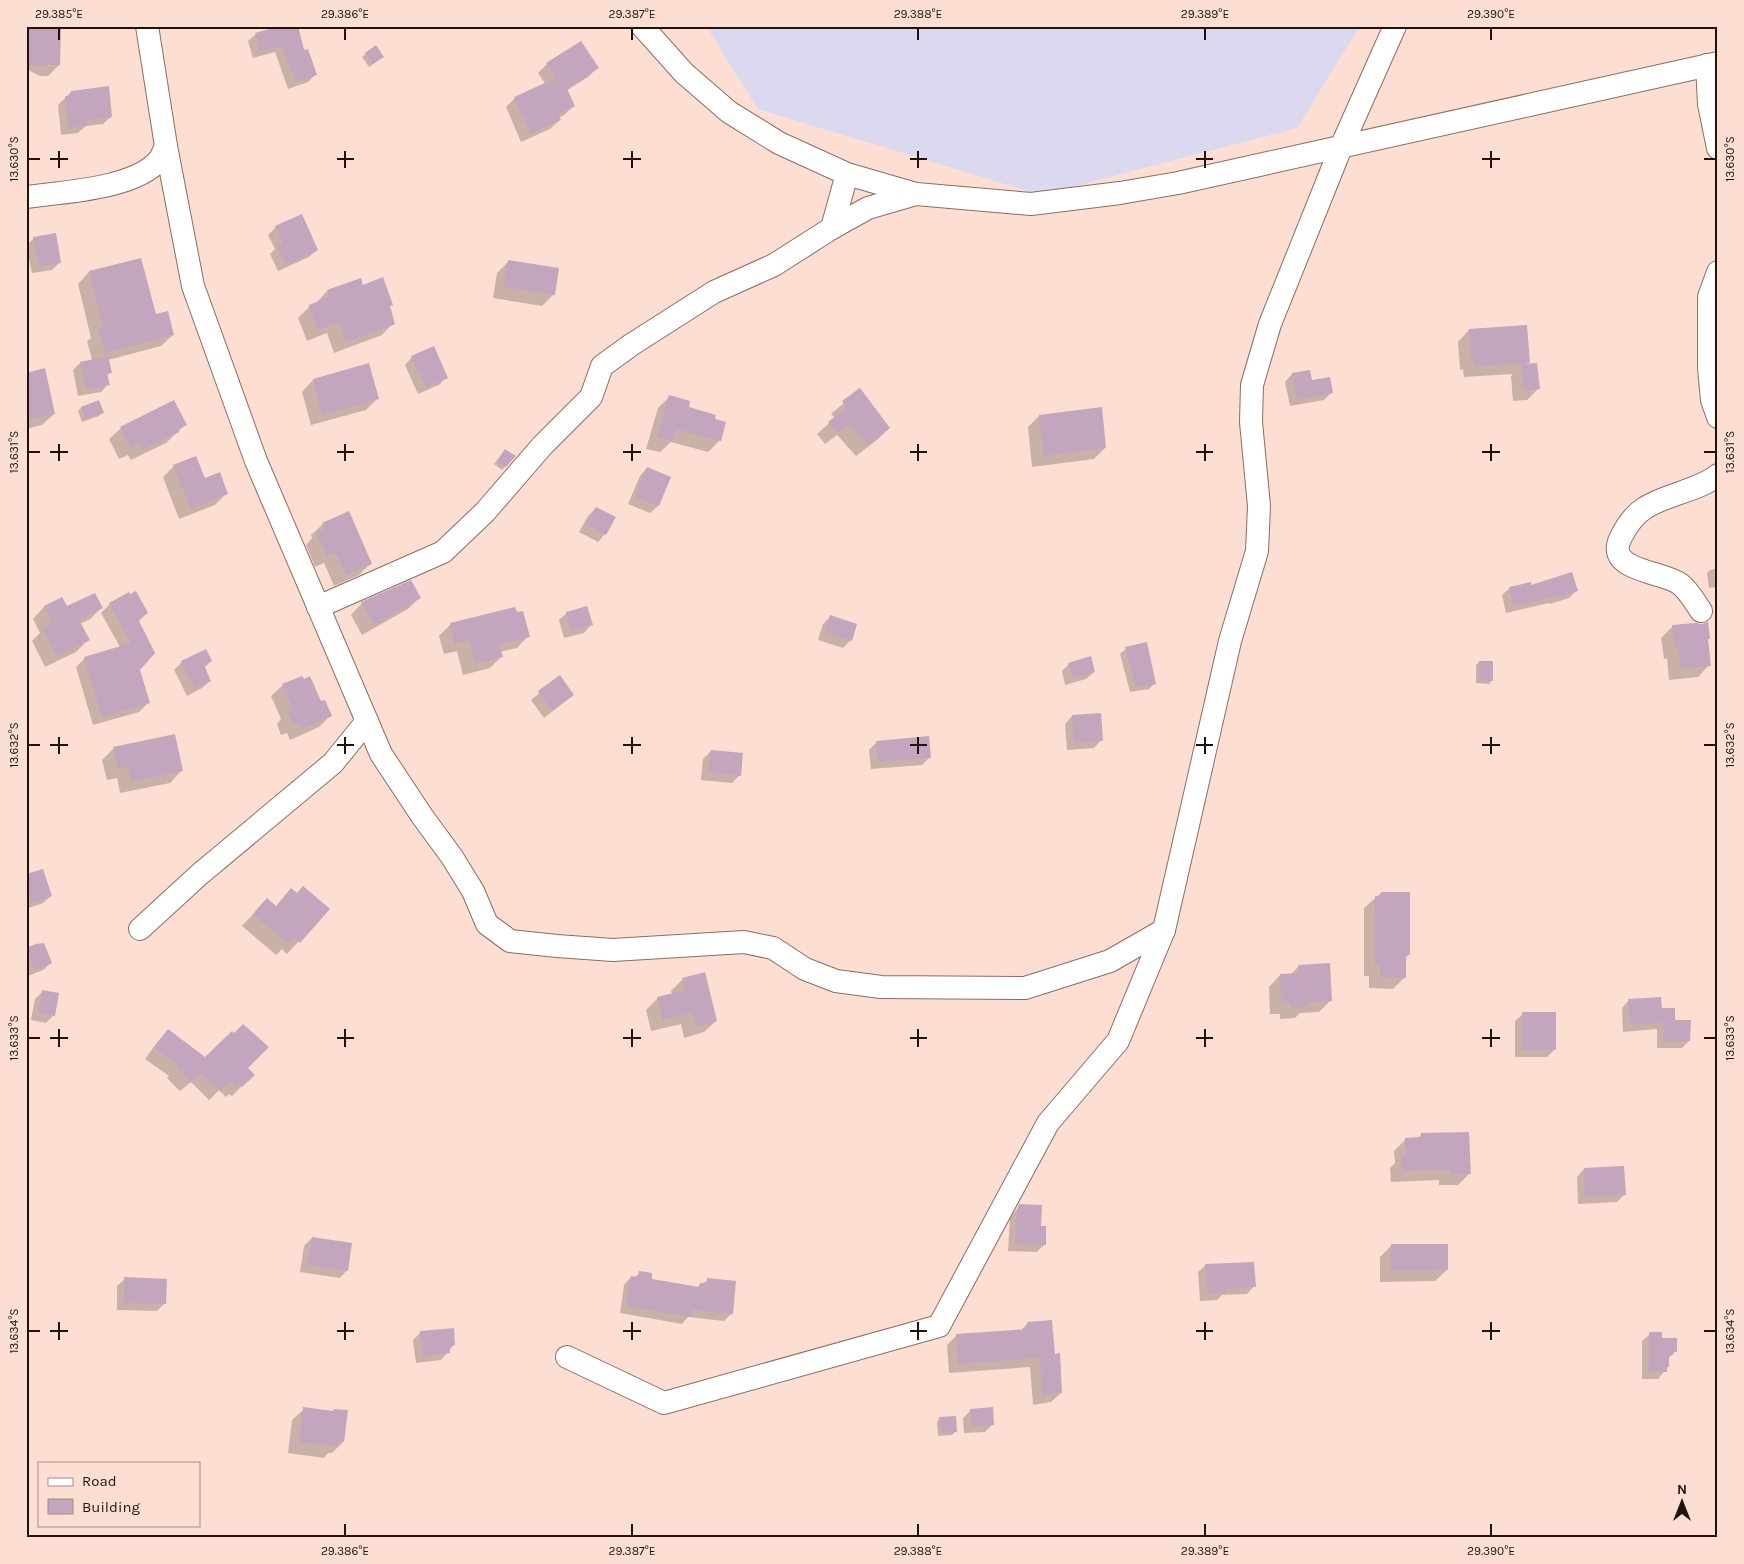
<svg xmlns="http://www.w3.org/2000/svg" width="1744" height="1564" font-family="Karla,sans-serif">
<rect width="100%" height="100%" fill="#fdded3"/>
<path fill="#dbd9ef" d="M706,26h654l-63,102 -256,67 -283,-86z"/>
<g fill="#0003">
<path d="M26,26h34l-1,39 -11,11h-8l-14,-7v-14l24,11v-3l-24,-11z"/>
<path d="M256,34l47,18 13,22 -8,8 -20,7 -13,-37 -22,6 -5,-17z"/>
<path d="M375,47l4,13 -10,7 -7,-10z"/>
<path d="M547,64l50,4 -9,9 -22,14 8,15 -10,9 -5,3 1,2 -10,9 -29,13 -15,-35 9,-9 31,-13 -8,-12z"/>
<path d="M71,92l40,25 -8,7 -17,2 -8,7 -17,2 -3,-30z"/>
<path d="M276,227l41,23 -8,7 -31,14 -8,-17 5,-5 -7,-14z"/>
<path d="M34,238l26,24 -8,8 -20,3 -6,-27z"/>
<path d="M140,259l15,57 18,19 -12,11 -53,14 2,12 -3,4 1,8 -7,8 -23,4 -5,-26 7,-7 12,-3 -5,-19 4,-3 -13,-54 11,-12z"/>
<path d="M508,262l46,32 -12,12 -49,-8 4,-25z"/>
<path d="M363,286l29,18 -3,3 4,16 -11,12 -48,18 -7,-20 -20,8 -9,-23 12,-12 6,-3 11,-12z"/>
<path d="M1469,330l59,32 -3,3 13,24 -11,11 -14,1 -2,-25 2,-2 -49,3 -1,-8 -3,1 -2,-28z"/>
<path d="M412,357l34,20 -7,8 -21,9 -13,-29z"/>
<path d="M26,374l28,40 -12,11 -16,4z"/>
<path d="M1292,374l19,8 21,10 -8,8 -34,6 -5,-24z"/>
<path d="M313,380l64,19 -11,11 -55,15 -9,-33z"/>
<path d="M859,390l30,38 -12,12 -21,16 -19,-21 -12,9 -8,-10 18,-16 -4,-4z"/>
<path d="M669,397l18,11 26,12 7,20 -12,12 -37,-10 -11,10 -14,-3 12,-41z"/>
<path d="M81,408l21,4 -3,4 -17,6 -4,-11z"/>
<path d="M1039,416l66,32 -11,11 -62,8 -4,-40z"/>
<path d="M185,425l-19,18 -35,17 -3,-5 -9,4 -10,-20 12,-11z"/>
<path d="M502,454l12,3 -12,13 -8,-6z"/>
<path d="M174,466l52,28 -11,11 -36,14 -16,-42z"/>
<path d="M647,468l11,38 -8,7 -22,-9 12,-28z"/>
<path d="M596,508l9,26 -7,8 -19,-10 9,-16z"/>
<path d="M323,524l47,40 -11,11 -25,11 -10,-23 -9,4 -9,-22 6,-7 -1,-3z"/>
<path d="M1718,568v19l-9,1 -2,-15 3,-3z"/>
<path d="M1510,588l66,3 -7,7 -19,6 -1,-1 -43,10 -4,-18z"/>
<path d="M419,598l-11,11 -46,26 -11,-20 11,-12z"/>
<path d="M62,599l5,9h34l-11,11 -10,5 8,16 -12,12 -31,15 -13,-26 8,-8 -7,-14 11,-12z"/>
<path d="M110,604l37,9 -9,9 1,48 9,33 -9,9 -46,13 -17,-58 9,-9 35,-11 -19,-34z"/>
<path d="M567,613l24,12 -7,8 -20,5 -5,-18z"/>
<path d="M830,617l21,23 -8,8 -25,-8 5,-16z"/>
<path d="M451,624l77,12 -11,12 -17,4 1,5 -11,11 -27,7 -6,-24 -13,3 -5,-18z"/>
<path d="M1673,626l34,14 2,25 -11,12 -29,3 -2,-22 -3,1 -3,-21z"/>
<path d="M1126,649l28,35 -5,5 -19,3 -10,-38z"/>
<path d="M211,661l-7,7 6,13 -8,7 -15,8 -13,-26 8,-8z"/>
<path d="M1479,662l13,18 -3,4 -13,-1v-18z"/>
<path d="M1069,664l25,8 -8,7 -21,6 -3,-14z"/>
<path d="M559,677l14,18 -29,23 -13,-18z"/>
<path d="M283,685l37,18 10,13 -11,11 -29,13 -3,-7 -6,2 -4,-11 4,-5 -10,-23z"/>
<path d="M1072,716l29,24 -7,8 -27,2 -2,-26z"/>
<path d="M877,742l53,15 -8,8 -51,4 -2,-19z"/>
<path d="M114,748l67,23 -11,12 -50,10 -3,-15 -10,2 -5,-20z"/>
<path d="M711,751l29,24 -8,8 -31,-3 2,-21z"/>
<path d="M26,875l25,21 -8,7 -17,6z"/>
<path d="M1381,893l28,61 -4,5v18l-12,12 -24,-1v-12h-5v-68z"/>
<path d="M267,899l8,8 53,2 -41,45 -5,-5 -6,6 -34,-29z"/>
<path d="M36,945l15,18 -8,7 -15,6 -2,-27z"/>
<path d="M1299,966l32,34 -12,12 -19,1 -5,5 -15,1v-5h-10l-1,-27 11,-12h10z"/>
<path d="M683,979l33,42 -12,11 -20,6 -3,-14 -30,7 -5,-21 12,-12 14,-4 -1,-3z"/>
<path d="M43,991l11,24 -8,8 -15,-3 4,-21z"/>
<path d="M1629,1000l32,9 13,12 15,20 -7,7h-25v-19l-34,3 -1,-24z"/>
<path d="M1523,1014l32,35 -8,8h-32v-36z"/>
<path d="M168,1031l37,27 41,10 7,7 -21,21 -3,-2 -3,3 -7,-7 -10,10 -18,-18 -11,9 -13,-13 2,-2 -24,-17 13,-18z"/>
<path d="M1421,1135l49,38 -12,12h-19v-5l-48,2 -1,-14 5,-5 -1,-12 12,-12h11z"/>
<path d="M1584,1169l41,25 -8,8 -39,2 -1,-27z"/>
<path d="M1020,1205l24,40 -7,7 -29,-1 2,-33z"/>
<path d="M312,1238l35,32 -7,8 -40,-6 4,-26z"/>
<path d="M1391,1246l56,24 -12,11 -55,1v-25z"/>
<path d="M1206,1265l48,21 -7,8 -25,1 -5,5 -17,1 -2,-29z"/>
<path d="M640,1273l10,7 46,8 12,-8 24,33 -8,8 -36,-4 -6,7 -62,-11 4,-28 7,-8 3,1z"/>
<path d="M125,1279l40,24 -8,8 -40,-1v-24z"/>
<path d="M1028,1323l26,32 7,38 -10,9 -18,3 -3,-38 -81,6 -2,-28 10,-10 64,-5z"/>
<path d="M421,1332l33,13 -13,15 -25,3 -3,-23z"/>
<path d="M1650,1334l11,5 15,12 -8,8v8l-10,12h-16v-38z"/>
<path d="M304,1409l39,33 -11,11h-4l-4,5 -36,-5 4,-33z"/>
<path d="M971,1410l22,14 -8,8 -21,1 -1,-15z"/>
<path d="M940,1418l15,14 -3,3 -14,1 -1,-14z"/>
</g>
<g fill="#c3a5bd">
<path d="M29,26h32l-1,39h-33z"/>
<path d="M280,26h18l6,24 4,-1 9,26 -21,7 -14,-36 -22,5 -5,-18z"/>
<path d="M581,41l18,27 -32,21 8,17 -17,8 3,6 -31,14 -16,-37 42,-19 -10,-15z"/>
<path d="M376,45l8,12 -11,7 -8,-11z"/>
<path d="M109,86l3,31 -25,3v6l-19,2 -3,-32h6v-5z"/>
<path d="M302,214l16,36 -32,15 -9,-19 6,-3 -8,-17z"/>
<path d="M56,233l5,30 -22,3 -6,-29z"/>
<path d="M141,258l15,56 12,-3 6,24 -69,18 -7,-24 5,-1 -14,-57z"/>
<path d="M508,260l51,8 -4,27 -51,-8z"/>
<path d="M383,277l10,28 -3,1 5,18 -49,18 -8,-19 -20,7 -9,-25 20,-8 -2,-7 34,-12 2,7z"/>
<path d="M1527,325l3,38 -55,3 -1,-8 -3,1 -2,-30z"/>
<path d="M434,346l14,32 -22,10 -15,-32z"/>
<path d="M108,356l4,17 -5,1 3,11 -24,5 -6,-28z"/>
<path d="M369,363l10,36 -57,16 -9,-36z"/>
<path d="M1537,363l3,26 -16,2 -3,-27z"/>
<path d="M45,368l10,46 -25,5 -4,-18v-28z"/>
<path d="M1310,370l2,10 18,-3 3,16 -36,7 -5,-27z"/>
<path d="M860,388l30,40 -22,17 -19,-21 -12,9 -9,-11 19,-14 -5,-7z"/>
<path d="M669,395l21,6 -1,6 27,8 -1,4 11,3 -5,19 -45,-12 -3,12 -16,-4z"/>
<path d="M99,400l5,13 -19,6 -4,-12z"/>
<path d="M174,400l13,25 -9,4 1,3 -37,18 -2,-6 -9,4 -11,-21z"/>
<path d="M1102,407l4,41 -62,8 -5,-41z"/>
<path d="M505,449l11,7 -10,11 -9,-6z"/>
<path d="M196,456l9,22 15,-6 8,22 -37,15 -18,-44z"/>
<path d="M647,467l24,10 -12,29 -24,-9z"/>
<path d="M596,507l20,10 -10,18 -20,-10z"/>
<path d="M349,511l23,53 -26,11 -10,-22 -9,3 -11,-23 9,-4 -3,-6z"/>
<path d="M1572,572l6,19 -21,7v-2l-44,10 -4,-19 22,-5v3z"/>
<path d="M411,580l10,18 -47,27 -13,-23z"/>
<path d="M136,591l12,22 -10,6 17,34 -15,17 10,33 -48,14 -18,-60 47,-14 -22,-40 20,-11 1,2z"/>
<path d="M95,593l8,15 -24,12 11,20 -33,17 -14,-29 9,-5 -8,-17 18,-9 5,9z"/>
<path d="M587,606l6,19 -22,6 -5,-19z"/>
<path d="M515,607l2,5 6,-1 7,26 -31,7 4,13 -28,7 -6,-24 -14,4 -5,-21z"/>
<path d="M830,615l27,9 -5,17 -27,-9z"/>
<path d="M1708,622l2,17h-2l3,27 -30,3 -3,-22 -3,1 -3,-23 23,-2 7,1z"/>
<path d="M1147,642l9,42 -20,3 -11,-40z"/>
<path d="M206,649l6,12 -8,4 7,16 -16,8 -14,-28z"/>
<path d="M1091,656l4,16 -22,6 -5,-15z"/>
<rect x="1479" y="661" width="14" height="20"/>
<path d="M560,675l14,20 -22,16 -14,-20z"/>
<path d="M302,676l2,3 6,-3 11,25 4,-1 7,16 -31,13 -2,-7 -6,2 -6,-12 6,-3 -11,-25z"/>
<path d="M1101,713l2,28 -29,2 -2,-28z"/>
<path d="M175,734l8,37 -52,11 -3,-15 -10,2 -5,-22z"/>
<path d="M929,736l2,22 -53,4 -2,-21z"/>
<path d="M711,750l32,3 -2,23 -33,-4z"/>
<path d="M43,869l9,27 -20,7 -6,-17v-12z"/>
<path d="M303,886l27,23 -30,34 -6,-5 -6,6 -35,-30 14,-16 9,8 15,-18 6,5z"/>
<path d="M1381,892h29v63h-4v23l-26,-1v-12h-5v-26h-1l1,-43h6z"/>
<path d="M44,943l8,20 -17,7 -9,-22 10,-4z"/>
<path d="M1330,963l2,38 -25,1 1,5 -17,1v-5h-10l-1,-29 19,-1 -1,-8z"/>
<path d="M705,972l12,49 -21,6 -4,-14 -29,7 -6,-23 28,-7 -3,-12z"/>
<path d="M42,990l17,3 -4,23 -17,-4z"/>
<path d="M1661,997l1,11h13v12h16l-1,21h-27l1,-18 -34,2 -2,-26z"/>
<rect x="1522" y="1012" width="34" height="38"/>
<path d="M243,1024l26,23 -21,21 7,7 -13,12 -2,-3 -3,4 -7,-7 -10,10 -18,-18 -11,9 -14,-15 1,-2 -24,-17 14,-19 37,28 27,-26 2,2z"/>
<path d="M1469,1132l2,42h-20l-1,-5 -48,2 -1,-16h5l-1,-17 16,-1v-4z"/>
<path d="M1624,1166l2,29 -41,2 -1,-29z"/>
<path d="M1019,1204l23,1 -1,21h5v19l-31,-1 2,-35z"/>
<path d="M312,1237l40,6 -4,28 -41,-6z"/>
<path d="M1391,1244h57v26l-57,1z"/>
<path d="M1254,1262l2,25 -30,2v4l-18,1 -3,-30z"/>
<path d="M639,1271l13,2v6l47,8 1,-4 7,1v-6l29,3 -3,33 -41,-4 -1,7 -65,-11 5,-30 7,1z"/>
<path d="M124,1277l43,2 -1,25 -42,-1z"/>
<path d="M1052,1320l3,34 5,-1 2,40 -20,3 -2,-38 -82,6 -2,-30 72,-5 -1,-7z"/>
<path d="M454,1328l1,17 -5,1v7l-27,3 -3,-25z"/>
<path d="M1649,1332h13v6h15v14h-4v3h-4v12h-2v5h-18z"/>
<path d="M303,1407l30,4 1,-2 14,1 -4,32h-7v4l-38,-4z"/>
<path d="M993,1407l1,18 -22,1 -2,-17z"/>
<path d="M956,1416l1,16 -16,1 -2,-16z"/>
</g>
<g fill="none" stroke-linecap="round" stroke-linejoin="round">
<defs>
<g id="minor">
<path d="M147,26l19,120 27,140 63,175 125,293 41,62 30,41 21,34 14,33 23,17 47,5 56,4 131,-8 29,6 32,21 31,12 45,6 144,1 85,-27 54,-31"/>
<path d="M642,26l42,47 45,39 50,31 68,31 69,20 115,10 89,-11 58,-10 540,-120"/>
<path d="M1707,65l2,39 9,44"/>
<path d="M26,197c36,-5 109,-8 133,-37 3,-4 5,-10 7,-14"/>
<path d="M832,228l15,-54"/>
<path d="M1718,272l-9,25v71l3,32 6,17"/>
<path d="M318,607l125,-55 42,-40 57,-66 49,-49 11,-31 29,-21 83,-53 60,-27 58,-37 36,-20 48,-14"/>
<path d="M1701,611c-6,-9 -12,-20 -21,-27 -17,-13 -77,-13 -59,-47 5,-10 14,-23 24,-29 19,-13 55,-18 73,-33"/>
<path d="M140,929l60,-55 133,-111 34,-42"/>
<path d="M567,1357l97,46 275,-77 109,-203 70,-82 46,-111 66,-289 27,-90 2,-45 -8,-84 1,-37 18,-61 72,-179 53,-119"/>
</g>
</defs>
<use href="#minor" stroke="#8e6c60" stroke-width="24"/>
<use href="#minor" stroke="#fff" stroke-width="22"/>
</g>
<path fill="none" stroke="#20130e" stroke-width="2" d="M59,28v12M345,28v12M632,28v12M918,28v12M1205,28v12M1491,28v12M59,151v17M345,151v17M632,151v17M918,151v17M1205,151v17M1491,151v17M28,159h12M50,159h18M337,159h17M623,159h18M910,159h17M1196,159h17M1482,159h18M1704,159h12M59,444v17M345,444v17M632,444v17M918,444v17M1205,444v17M1491,444v17M28,452h12M50,452h18M337,452h17M623,452h18M910,452h17M1196,452h17M1482,452h18M1704,452h12M59,737v17M345,737v17M632,737v17M918,737v17M1205,737v17M1491,737v17M28,745h12M50,745h18M337,745h17M623,745h18M910,745h17M1196,745h17M1482,745h18M1704,745h12M59,1029v18M345,1029v18M632,1029v18M918,1029v18M1205,1029v18M1491,1029v18M28,1038h12M50,1038h18M337,1038h17M623,1038h18M910,1038h17M1196,1038h17M1482,1038h18M1704,1038h12M59,1322v18M345,1322v18M632,1322v18M918,1322v18M1205,1322v18M1491,1322v18M28,1331h12M50,1331h18M337,1331h17M623,1331h18M910,1331h17M1196,1331h17M1482,1331h18M1704,1331h12M345,1524v12M632,1524v12M918,1524v12M1205,1524v12M1491,1524v12"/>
<rect width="1744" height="1564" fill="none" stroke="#fdded3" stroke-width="55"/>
<rect x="38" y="1462" width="162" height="65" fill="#fdded3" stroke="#a58d84"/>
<rect x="48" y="1478" width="25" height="8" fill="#ffffff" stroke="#a58d84"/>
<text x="82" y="1486" font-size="15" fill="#20130e">Road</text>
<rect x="48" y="1499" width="25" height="15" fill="#c3a5bd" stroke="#a58d84"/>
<text x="82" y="1512" font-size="15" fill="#20130e">Building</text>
<g transform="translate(1682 1502)" stroke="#fdded3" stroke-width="4" paint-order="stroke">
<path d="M0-4L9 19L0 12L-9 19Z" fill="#20130e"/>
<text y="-8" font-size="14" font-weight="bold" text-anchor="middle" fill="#20130e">N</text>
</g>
<rect x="28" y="28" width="1688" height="1508" fill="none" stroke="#20130e" stroke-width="2"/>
<g font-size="12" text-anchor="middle" fill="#20130e">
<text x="59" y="18">29.385°E</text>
<text x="345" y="18">29.386°E</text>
<text x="632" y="18">29.387°E</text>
<text x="918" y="18">29.388°E</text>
<text x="1205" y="18">29.389°E</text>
<text x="1491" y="18">29.390°E</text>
<text transform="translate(14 159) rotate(-90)" y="4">13.630°S</text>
<text transform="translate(1730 159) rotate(-90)" y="4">13.630°S</text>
<text transform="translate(14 452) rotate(-90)" y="4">13.631°S</text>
<text transform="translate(1730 452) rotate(-90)" y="4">13.631°S</text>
<text transform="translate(14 745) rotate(-90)" y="4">13.632°S</text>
<text transform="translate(1730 745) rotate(-90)" y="4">13.632°S</text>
<text transform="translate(14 1038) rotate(-90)" y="4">13.633°S</text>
<text transform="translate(1730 1038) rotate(-90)" y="4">13.633°S</text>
<text transform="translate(14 1331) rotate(-90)" y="4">13.634°S</text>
<text transform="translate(1730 1331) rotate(-90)" y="4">13.634°S</text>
<text x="345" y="1555">29.386°E</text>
<text x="632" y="1555">29.387°E</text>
<text x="918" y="1555">29.388°E</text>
<text x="1205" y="1555">29.389°E</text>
<text x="1491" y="1555">29.390°E</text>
</g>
</svg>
